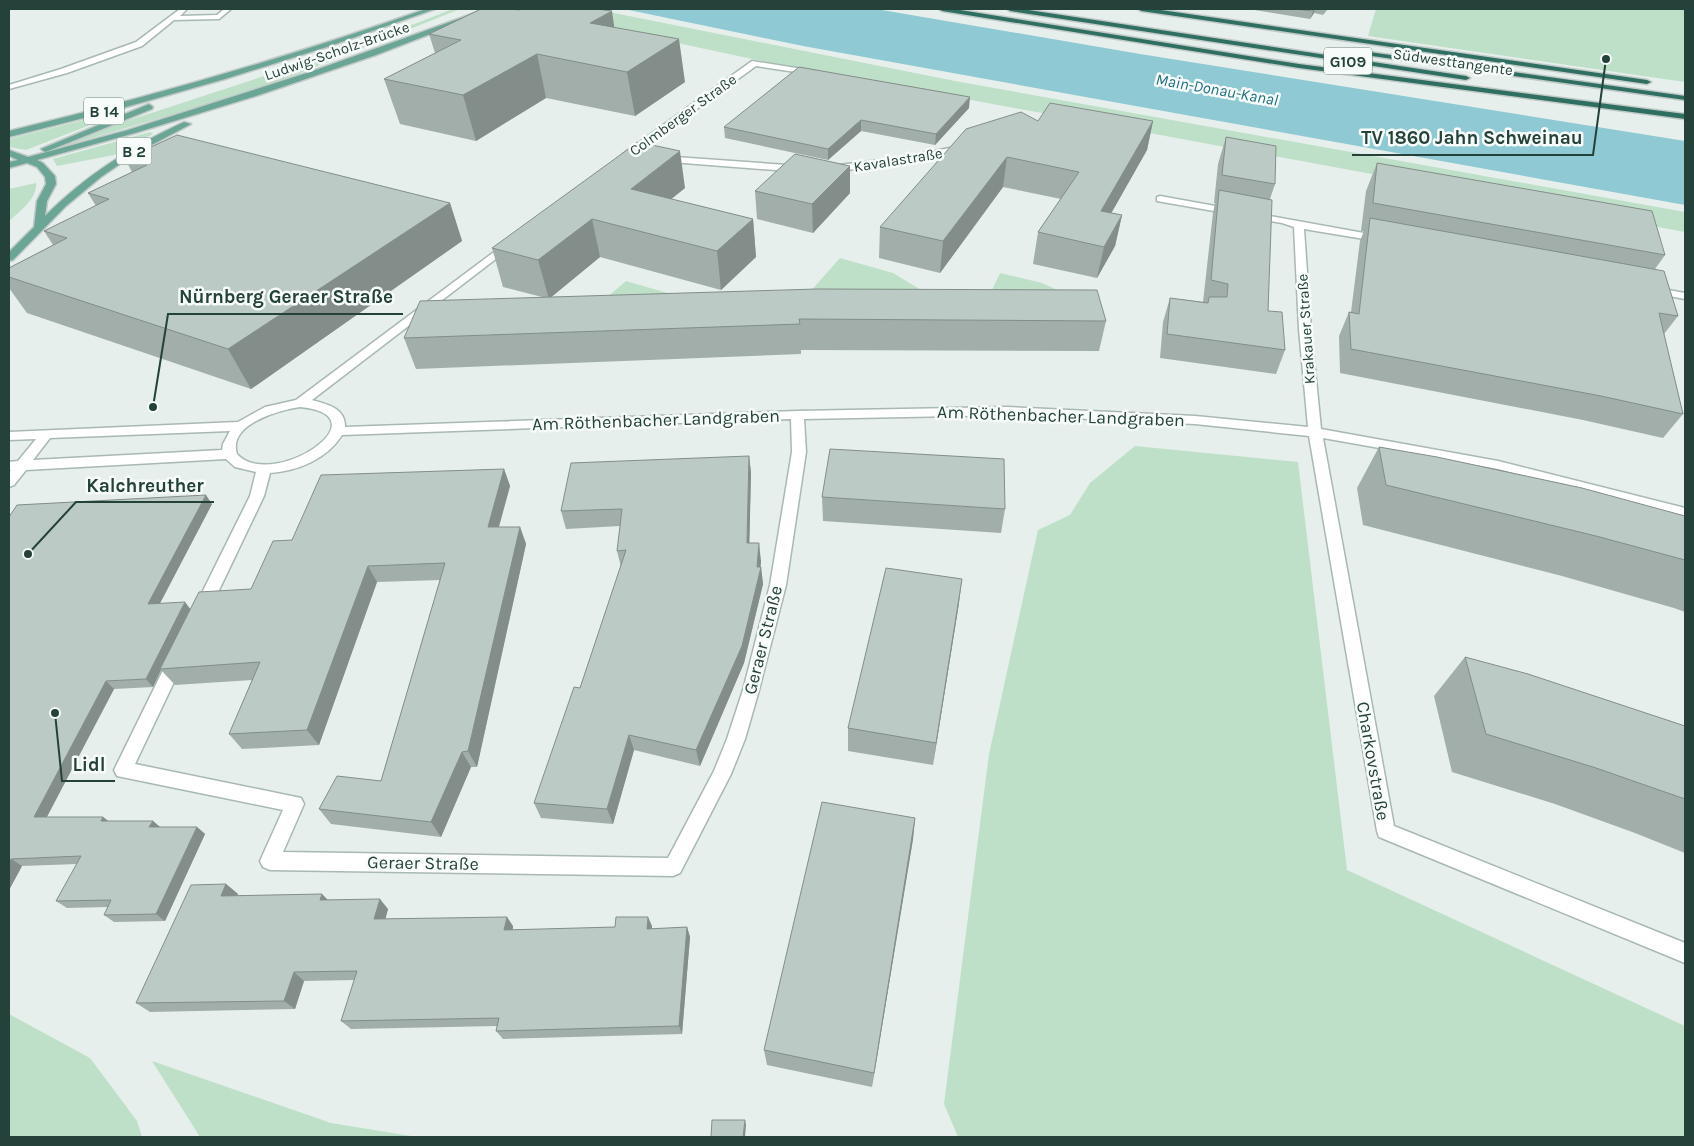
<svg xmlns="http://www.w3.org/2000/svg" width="1694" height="1146" font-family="Karla,sans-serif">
<rect width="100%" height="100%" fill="#e6efeb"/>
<g fill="#bfe0c8">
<path d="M453,9h7l-160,64 -78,27 -161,47 26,-13 281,-92z"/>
<path d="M594,9l361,72 730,131v20l-914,-169 -178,-38z"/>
<path d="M1376,9h309v73l-317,-46z"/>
<path d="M104,115l4,3 -82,32 -17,-3v-8z"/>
<path d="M150,132l3,2 -39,21 -57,11 -4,-7z"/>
<path d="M36,183c2,15 -17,29 -27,38v-32z"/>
<path d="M840,258l53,15 51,31 -135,-11z"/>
<path d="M1000,273l42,10 51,23 -108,-1z"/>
<path d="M626,281l45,13 -81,18z"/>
<path d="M1135,446l163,16 49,408 338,156v111h-727l-14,-33 45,-350 49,-224 32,-15 20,-32z"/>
<path d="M9,1014l81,44 47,63 5,16h-133z"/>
<path d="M152,1061l179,62 86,14h-217z"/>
</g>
<path fill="#8ec9d4" d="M624,9h252l264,45 545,87v64l-882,-159z"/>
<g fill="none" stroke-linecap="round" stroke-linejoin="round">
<defs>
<g id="minor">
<path d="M180,9h7l-7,7 37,-1 7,-6h7l-12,10 -45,1 -32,26 -75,27 -58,16v-4l52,-16 75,-27z"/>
<path d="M752,61l63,10 4,2 -4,2 -59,-9 -127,92h-6v-4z"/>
<path d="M966,145l4,3 -1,2 -73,14 -65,8 -5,-3 5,-3 65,-8z"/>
<path d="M661,156l140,10 5,3 -5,3 -143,-11v-4z"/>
<path d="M1160,196l226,41 1,2 -5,3 -78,-13 7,100 10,100 177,32 187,47v10l-187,-49 -175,-31 71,388 291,117v20l-306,-126 -2,-6 -68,-395 -114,-12 -188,-9 -203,4 2,33 -20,133 -27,105 -14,49 -14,35 -51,99 -7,3 -403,-6 -7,-3 -3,-6 23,-51 -166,-34 -3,-6 3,-6 53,-108 6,-2 6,2 2,5 -49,103 166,34 3,6 -21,48 385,6 46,-87 13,-32 16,-49 27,-105 22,-133 -1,-33 -449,16c-15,24 -44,36 -72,38l-6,23 -54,113 -3,4 -5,2 -5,-2 -3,-4 56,-113 6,-24 -21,-5 -9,-8 -200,11 -12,15 -5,2v-14l2,-3h-2v-8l9,-1 18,-22 -27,1v-8l229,-10 27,-15 31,-7 214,-160 4,1 1,2 -1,2 -202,155c14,4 34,8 33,27l452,-16 210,-4 188,9 113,11 -9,-98 -5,-102 -12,-4 -125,-22v-4zM300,407c87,9 -28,85 -63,47 -10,-30 43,-44 63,-47zM230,431l-7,13 -1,6 -189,10 17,-22z"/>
<path d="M1652,287l33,6v6l-37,-7 -1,-2 1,-2z"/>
</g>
<g id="major">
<path d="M426,9h9l-105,37 -105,33 -106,30 -110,28v-6c141,-34 280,-74 417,-122z"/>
<path d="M486,9h9l-119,46 -120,41 -121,37 -98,27 6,3 12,13 1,8 -9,17 -2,15c41,-41 87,-70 139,-94l7,2 -58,31 -32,22 -35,29 -53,54 -4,1v-9l25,-25 3,-26 9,-17 -1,-7 -8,-10 -10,-4 -18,5v-6l9,-2 -9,-4v-6l19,7 100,-27 182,-58z"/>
<path d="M149,104l4,3 -1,2 -104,42 -3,1 -4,-3z"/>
</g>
<g id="highway">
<path d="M939,9h15l345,55 386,50v5l-386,-51 -357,-57z"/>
<path d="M1007,9h15l444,67 4,2 -4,2 -456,-69z"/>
<path d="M1138,9h16l493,71 4,2 -4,2 -506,-73z"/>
<path d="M1369,52l316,44v4l-313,-44h-3z"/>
</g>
</defs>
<use href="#minor" stroke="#a8b8b2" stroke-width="3"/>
<use href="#major" stroke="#c2cac8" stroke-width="3"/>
<use href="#highway" stroke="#c2cac8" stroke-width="3"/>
<use href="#minor" fill="#fff" fill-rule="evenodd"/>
<use href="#major" fill="#6aa596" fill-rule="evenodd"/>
<use href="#highway" fill="#2f6f62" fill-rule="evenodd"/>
</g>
<g fill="#a1aea9">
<path d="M1248,9h80l-5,6 -9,-2 -4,6z"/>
<path d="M614,27l71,55 -50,34 -89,-18 -70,43 -76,-17 -16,-45 51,-26 -6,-19z"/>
<path d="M969,108l-34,37 -74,-14 -33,29 -103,-22 -1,-11z"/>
<path d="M1038,121h115l-6,29 -36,63 11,2 -7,31 -18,32 -64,-14 5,-32 23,-33 -58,-12 -63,86 -61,-15 1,-31z"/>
<path d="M1226,137l49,47 -5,15 -2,112 17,39 -9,24 -116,-16 3,-36 7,-24 33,4 10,-89 2,-10h-1l4,-39z"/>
<path d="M125,159l325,44 12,38 -211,148 -224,-76 -18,-25v-20l44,-23 -9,-14 52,-25 -8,-13 44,-21z"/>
<path d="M1377,163l288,92 -10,14 23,47 -14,18 19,80 -20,24 -80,-18 -243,-47 -1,-37 10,-24h2l9,-71 4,-10h-3l5,-40z"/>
<path d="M850,166v27l-37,40 -56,-14 -2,-28z"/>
<path d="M685,188l-14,11 82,20 3,38 -35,33 -121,-33 -49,40 555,24 -7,30 -298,-1v4l-385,15 -12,-31 138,-41 -39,-10 -11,-39z"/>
<path d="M1379,447l306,69v96l-11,-4 -112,-32 -199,-51 -6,-37z"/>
<path d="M749,456l2,17 -2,70 12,18 -1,6h1l2,17 -19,79 -44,103 -66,-16 -21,74 -72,-6 -7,-15 46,-115 41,-121 -4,-16 3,-25 -54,3 -5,-18z"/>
<path d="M504,469l6,17 -11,41h21l6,17 -49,223h-6l-30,70 -110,-13 -12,-15 62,-28 59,-201 -63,2 -58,163 -77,4 -13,-15 23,-54 -77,5 -14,-15 -8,17 -39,2 -67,128h56l5,4h45l7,6h37l8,7 -40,87 -51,1 -10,-7 4,-8 -41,1 -11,-7 21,-37 -55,2 -13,24 8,-385 195,-1 -53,100 31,5 61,-20 41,-49z"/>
<path d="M822,497l183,12 -4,24 -178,-12z"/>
<path d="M959,603l-26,162 -85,-14v-23z"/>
<path d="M1465,657l220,69v127l-50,-20 -80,-29 -103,-32 -18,-76z"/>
<path d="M915,818l-2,21 -41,248 -105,-22 -3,-15z"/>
<path d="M226,884l12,10 -1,1 91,5 60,9 -3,10 128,7v4l139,-4v3l35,-2 3,10 -8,97 -179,5 -7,-8 1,-5 -146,3 -10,-8 13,-41 -50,1 -9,28 -145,3 -14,-9z"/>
</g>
<g fill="#838d89">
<path d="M1314,9h1l-1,4 -4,6z"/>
<path d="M612,11l6,42 -28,-30z"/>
<path d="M679,39l6,43 -50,34 -8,-44z"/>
<path d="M537,54l9,44 -70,43 -13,-46z"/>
<path d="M970,97l-1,11 -34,37 1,-11z"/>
<path d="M861,120v11l-33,29v-11z"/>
<path d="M1153,121l-6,29 -52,92 6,-31z"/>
<path d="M680,151l5,37 -47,38 -7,-37z"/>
<path d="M1007,157l-4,30 -63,86 3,-32z"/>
<path d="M850,166v27l-37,40 -1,-29z"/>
<path d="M450,203l12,38 -211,148 -23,-40z"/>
<path d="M1122,215l-7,31 -18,32 7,-31z"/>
<path d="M592,219l8,38 -51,42 -11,-39z"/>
<path d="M753,219l3,38 -35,33 -4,-39z"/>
<path d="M749,456l2,17 -2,88 -2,-18z"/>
<path d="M504,469l6,17 -16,58 -6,-17z"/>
<path d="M206,495l6,9 -57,109 -7,-9z"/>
<path d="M520,527l6,17 -49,223 -9,-16z"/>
<path d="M759,543l2,18 -1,13 1,-7 2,17 -19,79 -44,103 -4,-16 61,-183z"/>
<path d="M368,566l9,16 -58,163 -12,-15z"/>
<path d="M962,579l-3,24 -26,162 3,-22z"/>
<path d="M185,602l6,8 -31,59 1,1 -8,17 -7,-8z"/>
<path d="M106,681l8,8 -71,135 -9,-7z"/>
<path d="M629,735l5,15 -21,74 -6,-15z"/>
<path d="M462,752l9,15 -30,70 -10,-15z"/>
<path d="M103,817l9,7 -11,-3z"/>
<path d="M915,818l-2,21 -41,248 2,-14z"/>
<path d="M153,821l8,7 -12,-1z"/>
<path d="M197,827l8,7 -40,87 -9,-7z"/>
<path d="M11,859l11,7 -13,24v-27z"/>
<path d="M226,884l12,10 -6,11 -11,-9z"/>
<path d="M322,894l10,10 -12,-4z"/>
<path d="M380,899l8,10 -5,20 -9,-10z"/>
<path d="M507,917l6,9 -2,13 -7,-9z"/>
<path d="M648,917l4,9 -1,12 -4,-9z"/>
<path d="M687,927l3,10 -8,97 -3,-8z"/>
<path d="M294,972l10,9 -9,28 -11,-8z"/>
<path d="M745,1120l1,5 -1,12h-2z"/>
</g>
<g fill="#bbcac4" stroke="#838d89">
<path d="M481,9h31l7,1 2,-1h76l15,2 -22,12 89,16 -52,33 -90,-18 -74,41 -79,-16 77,-39 -32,-6z"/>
<path d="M1295,9h19l-2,2z"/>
<path d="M799,67l171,30 -34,37 -75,-14 -33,29 -104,-22z"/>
<path d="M1050,103l103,18 -52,90 21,4 -18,32 -66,-15 41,-60 -72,-15 -64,84 -63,-14 86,-98 55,-17 17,9z"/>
<path d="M177,135l273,68 -222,146 -219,-72v-9l58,-30 -23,-7 65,-32 -21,-6 59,-28 -22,-6z"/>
<path d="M1226,137l50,9 -1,38 -53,-9z"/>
<path d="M638,142l42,9 -49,38 122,30 -36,32 -125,-32 -54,41 -46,-12z"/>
<path d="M795,154l55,12 -38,38 -57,-13z"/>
<path d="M1377,163l275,48 13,44 -292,-52z"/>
<path d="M1219,190l53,10 -4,111 14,1 3,38 -118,-16 3,-36 38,5 1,-6h18l1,-13 -17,-4z"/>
<path d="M1370,218l294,53 14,45 -19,-3 24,101 -82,-18 -250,-47 -2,-37 10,2z"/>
<path d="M817,289l280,1 9,31 -307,-2 1,5 -396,14 16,-37z"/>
<path d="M1379,447l58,10 145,31 103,28v44l-89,-24 -210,-51z"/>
<path d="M830,449l174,10 1,50 -183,-12z"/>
<path d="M749,456l-2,87h12l-2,24h4l-19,79 -46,104 -67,-15 -22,74 -73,-6 40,-116 6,1 46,-138 -9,1 5,-42 -61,2 10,-48z"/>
<path d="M504,469l-16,58h32l-52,224 -6,1 -31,70 -112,-13 18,-33 44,5 64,-218 -77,3 -61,164 -78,4 31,-72 -100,7 39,-77 52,-3 22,-48 19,-1 29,-65z"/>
<path d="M206,495l-58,109 37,-2 -39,77 -40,2 -72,136h69l-2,4h52l-4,6h48l-41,87 -52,1 7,-15 -55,1 25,-45 -70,3 -2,4v-346l8,-12z"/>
<path d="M886,568l76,11 -26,164 -88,-15z"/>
<path d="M1465,657l63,17 157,52v73l-89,-31 -110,-34z"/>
<path d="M822,802l93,16 -41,255 -110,-23z"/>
<path d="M226,884l-5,12 101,-2 -2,6 60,-1 -6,20 133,-2 -3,13 111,-3 1,-10h32l-1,12 40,-2 -8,99 -183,5 3,-13 -158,3 16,-50 -63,1 -10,29 -148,2 55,-118z"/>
<path d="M712,1120h33l-2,17h-32z"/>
</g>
<g text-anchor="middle" stroke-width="5" stroke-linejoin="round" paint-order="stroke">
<g font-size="15" fill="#24423a" stroke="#f7fbf9">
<text transform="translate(337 51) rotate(-19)" y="5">Ludwig-Scholz-Brücke</text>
<text transform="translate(1453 62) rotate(8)" y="5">Südwesttangente</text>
<text transform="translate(683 115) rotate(-36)" y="5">Colmberger Straße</text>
<text transform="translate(898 160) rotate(-9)" y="5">Kavalastraße</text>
<text transform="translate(1306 329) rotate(-94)" y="5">Krakauer Straße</text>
</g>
<g fill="#f7fbf9" stroke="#637a73" stroke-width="1">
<rect x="1324" y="47.5" width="48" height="27" rx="4"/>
<rect x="84" y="97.5" width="40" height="27" rx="4"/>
<rect x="116.5" y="137.5" width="35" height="27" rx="4"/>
</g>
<g font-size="16" font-weight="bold" fill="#24423a">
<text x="1348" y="67">G109</text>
<text x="104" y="117">B 14</text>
<text x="134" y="157">B 2</text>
</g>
<g font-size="16" font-style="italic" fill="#1c6f80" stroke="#f7fbf9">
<text transform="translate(1217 89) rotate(10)" y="6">Main-Donau-Kanal</text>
</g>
<g font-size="18" fill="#24423a" stroke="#f7fbf9">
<text transform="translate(1061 416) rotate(2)" y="6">Am Röthenbacher Landgraben</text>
<text transform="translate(656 420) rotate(-2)" y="6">Am Röthenbacher Landgraben</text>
<text transform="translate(763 640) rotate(-76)" y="6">Geraer Straße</text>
<text transform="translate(1373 761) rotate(80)" y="6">Charkovstraße</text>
<text transform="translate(423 863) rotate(1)" y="6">Geraer Straße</text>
</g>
</g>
<path fill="none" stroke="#24423a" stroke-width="2" d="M1606 59L1593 155H1352M153 407L168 314H403M28 554L76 502H214M55 713L62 781H115"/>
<g fill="#24423a" stroke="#f7fbf9" stroke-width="2">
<circle cx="1606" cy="59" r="5"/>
<circle cx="153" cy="407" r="5"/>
<circle cx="28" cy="554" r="5"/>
<circle cx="55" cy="713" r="5"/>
</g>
<g font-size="19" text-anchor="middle" font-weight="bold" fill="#24423a" stroke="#f7fbf9" stroke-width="5" stroke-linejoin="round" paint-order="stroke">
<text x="1472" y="144">TV 1860 Jahn Schweinau</text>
<text x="286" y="303">Nürnberg Geraer Straße</text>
<text x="145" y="492">Kalchreuther</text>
<text x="89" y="771">Lidl</text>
</g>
<rect width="1694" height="1146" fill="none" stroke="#24423a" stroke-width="20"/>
</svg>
